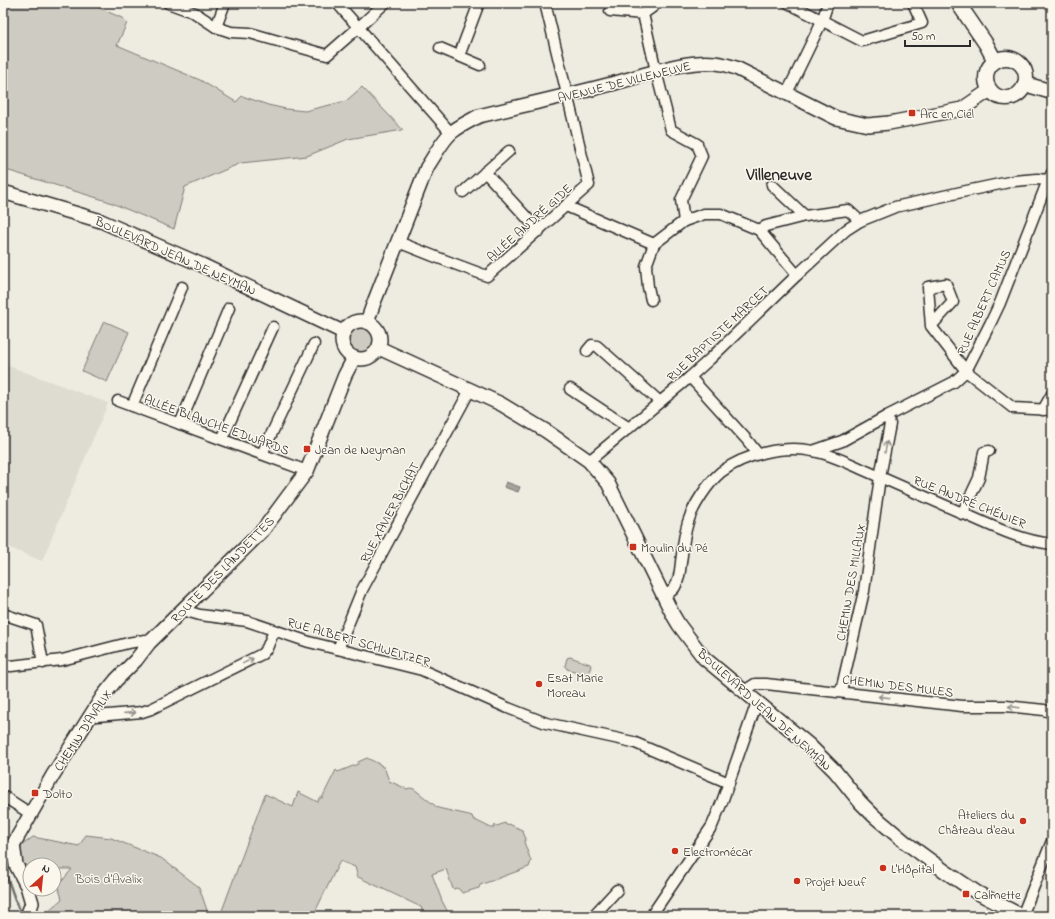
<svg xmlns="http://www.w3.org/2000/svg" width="1055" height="919" font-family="'Indie Flower',sans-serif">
<rect width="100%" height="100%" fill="#eeebe0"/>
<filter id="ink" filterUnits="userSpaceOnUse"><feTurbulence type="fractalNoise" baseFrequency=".025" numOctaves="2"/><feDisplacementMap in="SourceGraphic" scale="8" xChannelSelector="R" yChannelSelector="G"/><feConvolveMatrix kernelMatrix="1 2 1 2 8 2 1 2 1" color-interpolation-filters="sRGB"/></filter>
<g filter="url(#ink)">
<path fill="#dedbd1" d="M3,364l105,39 -66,158 -39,-16z"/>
<g fill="#cecbc2" stroke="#7c7b76">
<path d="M3,3h85l34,15 5,5 -10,22 83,35 36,22 6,-6 26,9 18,4 19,2 41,-10 16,-14 41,43 -55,9 -41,17 -66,7 -56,24 -11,42 -67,-28 -104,-32z"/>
<path d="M104,321l25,11 -22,50 -25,-11z"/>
<circle cx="361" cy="340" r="12"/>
<path d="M570,657l20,7 1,2 -3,9 -21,-6 -2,-3 2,-8z"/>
<path d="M367,758l14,7 1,2h2l5,14 18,8 3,-1 4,1 24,19 31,7 3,1 1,3 18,9h3l1,-3 2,1 8,-3 1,2 3,-1 13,6 4,9 -2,3 7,19 -2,6 -49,18 -1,3 -17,5 -2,-3 -3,-2 -4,1 -7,-20 -14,5 10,27 8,15h-26l-3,-9 -65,-31 1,-2 -2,-7 -15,-6 -27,55h-2l-6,-3 -2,3h-83l45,-122 28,13 5,-15 20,10 1,-4h3l14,-28 2,2 20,-8v-2z"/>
<path d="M86,835l25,3 50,20 38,29 10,29h-167l20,-17 -4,-13 14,-17h-18v-4h-24v1l-8,-2 -1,-18 12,-9 46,9z"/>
</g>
<path fill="#a4a29a" stroke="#74726e" d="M506,482l14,5 -2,5 -14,-5z"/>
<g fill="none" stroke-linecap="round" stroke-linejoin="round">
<path stroke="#74726e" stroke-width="2.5" d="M7,877l11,31 5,5"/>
<defs>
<g id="minor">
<path d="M168,3l27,10 21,14 15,5 19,1 77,22 32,-28 26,-24"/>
<path d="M337,3l114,130"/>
<path d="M656,3l-2,3 -11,8 13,57 15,59 26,14 5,12 -21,44 3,21"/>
<path d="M788,3l74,38 60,-18 -9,-20"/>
<path d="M610,11l33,3"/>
<path d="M216,27l9,-24"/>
<path d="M440,48l40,17"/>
<path d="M459,56l20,-53"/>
<path d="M787,93l35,-72 5,-15v-3"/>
<path d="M485,172l54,59"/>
<path d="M772,185l33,31"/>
<path d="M463,192l46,-41"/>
<path d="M566,206l88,38"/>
<path d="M759,230l7,-4 39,-10 43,-6 12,11"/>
<path d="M398,242l38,15 51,19 102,-91 -44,-182"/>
<path d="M651,300l-3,-13 -2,-21 8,-22 30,-23 20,-7h17l38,16 38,45"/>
<path d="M931,326l22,-24 -7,-18 -18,3 3,39 35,45 47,37 39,2"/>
<path d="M587,351l5,-6 5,1 63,56"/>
<path d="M690,377l57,63 11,14"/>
<path d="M570,389l59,39"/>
<path d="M118,401l189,70"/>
<path d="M132,406l50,-119"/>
<path d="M1043,410l9,-16"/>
<path d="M180,424l49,-116"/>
<path d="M222,439l51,-112"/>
<path d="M813,451l29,-10 45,-25 67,-34 12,-11 24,-47 10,-21 48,-123 4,-7"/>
<path d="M262,454l52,-110"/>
<path d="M589,461l101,-84 20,-18 87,-84 49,-45 14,-9 35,-14 62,-14 57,-12 23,-2 11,1"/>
<path d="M962,514l17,-36 5,-26 5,-1"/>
<path d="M664,596c4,-3 9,-5 11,-9 6,-10 5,-21 7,-32 1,-11 3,-23 6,-33 5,-16 20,-39 33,-50 24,-18 63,-27 92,-21 18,3 35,12 51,19 35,15 70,31 105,46 27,12 54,25 83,28"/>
<path d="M183,608l3,3 14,4 47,6 62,21 113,28 86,38 38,15 87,19 96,41"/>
<path d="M3,614l33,11 7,38"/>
<path d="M338,649l24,-59 108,-200"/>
<path d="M3,665l8,1 51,-6 66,-17 17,-3 4,3"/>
<path d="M744,691l11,-7h11l196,22h44l38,4 8,3"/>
<path d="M841,691l23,-100 16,-114 10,-53 -3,-8"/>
<path d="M91,714l6,2 45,-4 9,-3 111,-55 5,-6 7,-17"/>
<path d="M3,796l28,18"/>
<path d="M596,916l-1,-2 22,-24"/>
<path d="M651,916l61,-90 10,-24 33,-94 4,-5"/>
<path d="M1022,916l30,-75"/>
</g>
<g id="tertiary">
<path d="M3,192l98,29 101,44 141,67"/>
<circle cx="361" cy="340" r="19"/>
<path d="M367,322l6,-17 54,-138c7,-10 16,-28 25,-35 9,-7 18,-11 27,-16 46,-11 91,-21 136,-33 31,-8 76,-26 107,-19 5,1 10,3 14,4l100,50 32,7 21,-2 73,-14 28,-19"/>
<path d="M379,348l122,56 45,27 43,30 19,22 65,132 6,10 25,33 105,87 26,26 25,31 14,14 31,26 41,30 30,20 46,24"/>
<path d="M13,845l3,20 11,21 5,17 -5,13"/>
<path d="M3,857l10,-12 40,-70 50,-79 13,-16 20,-20 13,-17 114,-113 26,-35 18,-24 38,-96 9,-17"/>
</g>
<g id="secondary">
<path d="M958,3l28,41 9,17"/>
<circle cx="1006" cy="78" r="20"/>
<path d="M1025,84l27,8"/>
</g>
</defs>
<use href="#minor" stroke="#2b2b2b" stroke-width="13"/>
<use href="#tertiary" stroke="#2b2b2b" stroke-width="16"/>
<use href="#secondary" stroke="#2b2b2b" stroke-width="17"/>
<use href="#minor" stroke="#fbf7ec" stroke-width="10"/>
<use href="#tertiary" stroke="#fbf7ec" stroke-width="13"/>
<use href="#secondary" stroke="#fbf7ec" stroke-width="14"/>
</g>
<defs><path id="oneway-shaft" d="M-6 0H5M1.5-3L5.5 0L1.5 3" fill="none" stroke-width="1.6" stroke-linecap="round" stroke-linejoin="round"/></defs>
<g stroke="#93918c">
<use href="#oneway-shaft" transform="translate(886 447) rotate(-80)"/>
<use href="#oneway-shaft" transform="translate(248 661) rotate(-26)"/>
<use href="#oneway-shaft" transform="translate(884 697) rotate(-173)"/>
<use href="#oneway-shaft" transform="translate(1014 707) rotate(-173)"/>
<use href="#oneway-shaft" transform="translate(130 713) rotate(-4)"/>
</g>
</g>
<g fill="#c8321e" stroke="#fbf7ec" stroke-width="1.5">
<rect x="908" y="109" width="8" height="8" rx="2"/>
<rect x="303" y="445" width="8" height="8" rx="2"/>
<rect x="629" y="543" width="8" height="8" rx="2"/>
<circle cx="539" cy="684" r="4"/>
<rect x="31" y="789" width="8" height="8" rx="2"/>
<circle cx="1023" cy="821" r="4"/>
<circle cx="675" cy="851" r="4"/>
<circle cx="883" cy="868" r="4"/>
<circle cx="797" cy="881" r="4"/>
<rect x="962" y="890" width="8" height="8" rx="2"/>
</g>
<g text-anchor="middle" stroke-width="3" stroke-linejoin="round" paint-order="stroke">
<g font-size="13" fill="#2b2b2b" stroke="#fbf7ec">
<text transform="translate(624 81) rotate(-14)" y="5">AVENUE DE VILLENEUVE</text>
<text transform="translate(529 222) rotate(-42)" y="5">ALLÉE ANDRÉ GIDE</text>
<text transform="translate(176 255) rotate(24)" y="5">BOULEVARD JEAN DE NEYMAN</text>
<text transform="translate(983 302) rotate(-66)" y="5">RUE ALBERT CAMUS</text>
<text transform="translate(717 333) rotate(-43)" y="5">RUE BAPTISTE MARCET</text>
<text transform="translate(217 424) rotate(20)" y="5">ALLÉE BLANCHE EDWARDS</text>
<text transform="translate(970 501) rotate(22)" y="5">RUE ANDRÉ CHÉNIER</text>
<text transform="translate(389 512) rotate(-62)" y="5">RUE XAVIER BICHAT</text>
<text transform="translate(222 569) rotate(-46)" y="5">ROUTE DES LANDETTES</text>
<text transform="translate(850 582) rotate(-80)" y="5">CHEMIN DES MILLAUX</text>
<text transform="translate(359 641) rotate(16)" y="5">RUE ALBERT SCHWEITZER</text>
<text transform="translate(898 685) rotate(7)" y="5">CHEMIN DES MULES</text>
<text transform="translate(765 709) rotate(42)" y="5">BOULEVARD JEAN DE NEYMAN</text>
<text transform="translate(82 730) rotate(-57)" y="5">CHEMIN D'AVALIX</text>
</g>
<g font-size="13" fill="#2b2b2b" stroke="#fbf7ec" text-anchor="start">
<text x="920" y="118">Arc en Ciel</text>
<text x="315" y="454">Jean de Neyman</text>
<text x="641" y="552">Moulin du Pé</text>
<text x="547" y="682">Esat Marie<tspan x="547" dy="15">Moreau</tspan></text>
<text x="43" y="798">Dolto</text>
<text x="1015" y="819" text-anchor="end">Ateliers du<tspan x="1015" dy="15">Château d'eau</tspan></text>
<text x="683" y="856">Electromécar</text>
<text x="891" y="873">L'Hôpital</text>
<text x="805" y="886">Projet Neuf</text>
<text x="974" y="899">Calmette</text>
</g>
<g font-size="13" fill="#545351" stroke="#fbf7ec">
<text x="109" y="883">Bois d'Avalix</text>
</g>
<g font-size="17" font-weight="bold" fill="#2b2b2b" stroke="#fbf7ec">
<text x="779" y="180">Villeneuve</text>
</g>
</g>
<rect width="1055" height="919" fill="none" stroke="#fbf7ec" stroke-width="16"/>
<rect x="8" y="8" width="1039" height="903" fill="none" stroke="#2b2b2b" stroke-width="1.5" filter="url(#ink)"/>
<g transform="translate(42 877) rotate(27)"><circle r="19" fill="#fbf7ec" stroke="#a8a59f"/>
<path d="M0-3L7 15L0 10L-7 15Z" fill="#c8321e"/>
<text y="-6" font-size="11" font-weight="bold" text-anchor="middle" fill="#2b2b2b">N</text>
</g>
<path d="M905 40v6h65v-6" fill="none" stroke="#2b2b2b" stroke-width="2"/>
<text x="911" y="40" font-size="12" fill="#2b2b2b" stroke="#fbf7ec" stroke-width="3" paint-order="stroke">50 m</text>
</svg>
